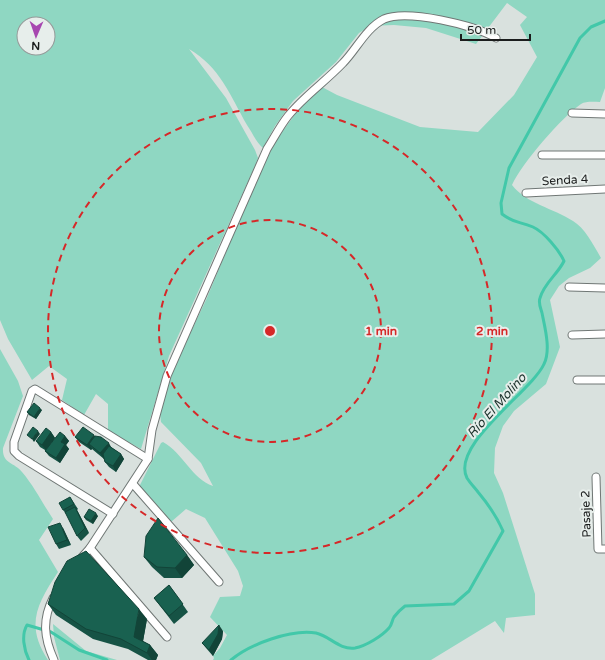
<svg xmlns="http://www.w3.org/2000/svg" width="605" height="660" font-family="'Varela Round',sans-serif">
<rect width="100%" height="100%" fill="#d9e1de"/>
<g fill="#8fd7c2" fill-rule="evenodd">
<path d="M0,0h605v88l-5,14c-6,0 -14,-1 -19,2 -20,14 -59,59 -69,81 15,19 41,23 61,36 12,7 21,25 28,37l-11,10 -21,10 -10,8 -9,14 10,47 -14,37 -32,27 -11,15 -8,22 -1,25 9,20 32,101v21l-29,3 -2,15 -9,-12 -64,39h-218l1,-2 -1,-2 7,-8 7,-13 -17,-18 10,-20 20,-1 3,-10 -5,-15 -33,-53 -19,-9 -15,13 -32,-35 22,-44 2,-1c20,11 29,37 50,44l-12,-23 -40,-41 -1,-8 2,-9 13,-40 31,-65 62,-149 31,-42 23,-22 15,8 83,32 58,5 36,-37 23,-38 -17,-32 7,-8 -20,-14 -31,41 -50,-16 -32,-3 -24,1 -11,7 -23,29 -43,39 -18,25 -12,22c-7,-6 -11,-16 -16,-23 -17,-30 -27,-58 -58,-76l37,49 29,52 3,8 -3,8 -86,190 -28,93 -33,-18v-27l-12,-10 -12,21 -22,-15 5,-21 -18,-13 -17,14 -24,-41 -8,-19zM24,24h24v24h-24z"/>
<path d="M0,349l18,32 5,15 -20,52c-1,16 11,14 19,24 12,14 21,32 31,47l-14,21 19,32c-21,32 -33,53 -10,88h-48z"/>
<path d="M53,624l33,27 31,9h-57l-6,-23z"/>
</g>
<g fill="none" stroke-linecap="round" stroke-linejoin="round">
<g stroke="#42c8a9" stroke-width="3">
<path d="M29,660c-5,-10 -8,-25 -2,-35l24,7 28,18 28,10"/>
<path d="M231,660c19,-16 60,-31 85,-27 14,3 23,17 39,15 11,-2 27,-12 34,-20 3,-3 3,-8 5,-11 3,-4 7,-8 11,-11l49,-2 15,-13 34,-60c-6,-14 -15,-27 -25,-39 -3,-4 -8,-9 -11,-14 -17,-33 65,-87 77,-114 7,-14 1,-36 -2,-51 -1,-4 -4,-10 -2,-15 4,-15 18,-24 24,-37 -5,-11 -20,-29 -31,-34 -14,-6 -18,-3 -31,-13l-1,-11 8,-35 71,-130 11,-11 14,-6"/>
</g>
<defs>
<g id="minor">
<path d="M572,113l33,1"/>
<path d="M542,155h63"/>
<path d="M526,193l79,-4"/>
<path d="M569,287l36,1"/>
<path d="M572,335l33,-1"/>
<path d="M577,380h28"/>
<path d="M596,477l2,72h7"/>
<path d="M133,484l86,98"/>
<path d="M113,514l-94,-58 -5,-5v-9l18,-51 3,-2 113,70"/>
<path d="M90,548l77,89"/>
<path d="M82,557l8,-9 58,-89 4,-29 15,-54 100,-227c7,-11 13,-23 21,-33 16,-20 37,-34 55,-53 13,-13 23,-35 41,-44 23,-10 91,6 112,19"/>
<path d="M53,598c-11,22 -9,40 1,62"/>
</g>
</defs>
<use href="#minor" stroke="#707775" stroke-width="9"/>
<use href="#minor" stroke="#fff" stroke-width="7"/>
</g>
<g fill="#165345">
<path d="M42,410l-6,9 -7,-4 -2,-3z"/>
<path d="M51,432l4,6 -5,7 15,-9 4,5 -3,4 3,4 -9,14 -11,-7 -4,-5v-1l-5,-3 -4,-6z"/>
<path d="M75,437h21l25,17 3,5 -8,13 -7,-5 -4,-5 -1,-4v1l-12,-10 -1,1 -12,-8z"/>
<path d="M70,497l8,12 -1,1 12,23 -8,8 -4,-5 -10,-21 -4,-5z"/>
<path d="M98,516l-5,8 -7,-4 -2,-3z"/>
<path d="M63,528l8,17 -12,4 -3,-5z"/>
<path d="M187,555l7,10 -12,13h-18l-12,-11 -8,-10z"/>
<path d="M169,585l19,27 -14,12 -20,-26z"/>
<path d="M48,604l99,15 -4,22 7,4 8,10 -2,5h-8l-20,-11 -35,-10 -37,-24z"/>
<path d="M223,631l-1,8 -9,17 -7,-8 -4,-5z"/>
</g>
<g fill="#124438">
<path d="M40,408l2,2 -6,9 -2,-2z"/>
<path d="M38,431l2,3 -6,8 -2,-3z"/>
<path d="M51,432l4,6 -9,12 -4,-5z"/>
<path d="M94,435l4,5 -9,4 3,5 -1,1 -4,-5z"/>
<path d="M65,436l4,5 -3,4 3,4 -9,14 -4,-5 5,-16z"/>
<path d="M109,443l3,6 -8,10 -4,-6z"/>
<path d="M121,454l3,5 -8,13 -3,-6z"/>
<path d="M75,507l3,5 11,21 -4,-5z"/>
<path d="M96,513l2,3 -5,8 -2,-3z"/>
<path d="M60,523l3,5 8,17 -4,-5z"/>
<path d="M187,555l7,10 -12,13 -7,-10z"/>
<path d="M139,609l8,10 -5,28 -8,-10z"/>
<path d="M219,625l4,6 -1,8 -9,17 -4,-6z"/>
<path d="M150,645l8,10 -2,5h-4l-5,-7z"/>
</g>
<g fill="#196150" stroke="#124438">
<path d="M34,403l6,5 -6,9 -7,-5z"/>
<path d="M33,427l5,4 -6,8 -5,-4z"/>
<path d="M83,427l11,8 -7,10 -12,-8z"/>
<path d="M46,428l5,4 -9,13 -6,-4z"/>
<path d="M60,432l5,4 -4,6 4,2 -9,14 -11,-7z"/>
<path d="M95,436l6,1 8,6 -9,10 -11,-9z"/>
<path d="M109,446l12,8 -8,12 -8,-4 -2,-8z"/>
<path d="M70,497l4,7 -11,6 -4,-7z"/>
<path d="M75,507l10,21 -8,8 -12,-24z"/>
<path d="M89,509l7,4 -5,8 -7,-4z"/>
<path d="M158,518l29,37 -12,13 -18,-1 -13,-10 2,-21z"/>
<path d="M60,523l7,17 -11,4 -8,-17z"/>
<path d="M86,551l53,58 -5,28 16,8 -3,8 -26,-14 -35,-10 -38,-25 7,-22 12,-21z"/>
<path d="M169,585l14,19 -14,12 -15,-18z"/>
<path d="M219,625l-1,9 -9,16 -7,-7z"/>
</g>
<g fill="none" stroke="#d62828" stroke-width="2" stroke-dasharray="7 5">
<circle cx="270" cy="331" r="111"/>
<circle cx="270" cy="331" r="222"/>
</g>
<g text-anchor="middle" stroke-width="4" stroke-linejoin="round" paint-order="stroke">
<g font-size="12" fill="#1b1d1d" stroke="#e7eeeb">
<text transform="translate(565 180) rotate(-3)" y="4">Senda 4</text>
<text transform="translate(586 514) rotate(-92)" y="4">Pasaje 2</text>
</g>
<g font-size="13" font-style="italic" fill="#1c322c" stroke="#e7eeeb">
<text transform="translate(496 405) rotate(-48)" y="5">Río El Molino</text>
</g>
</g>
<circle cx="270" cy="331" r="6" fill="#d62828" stroke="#e7eeeb" stroke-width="2"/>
<g font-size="12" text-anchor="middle" font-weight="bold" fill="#d62828" stroke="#e7eeeb" stroke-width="4" stroke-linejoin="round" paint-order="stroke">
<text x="381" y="335">1 min</text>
<text x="492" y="335">2 min</text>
</g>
<g transform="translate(36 36) rotate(182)"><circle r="19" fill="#e7eeeb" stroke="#959a99"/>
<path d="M0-3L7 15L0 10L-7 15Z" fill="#a747b0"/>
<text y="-6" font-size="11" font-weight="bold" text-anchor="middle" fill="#1b1d1d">N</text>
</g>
<path d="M461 34v6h69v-6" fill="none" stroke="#1b1d1d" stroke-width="2"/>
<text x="467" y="34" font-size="12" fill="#1b1d1d" stroke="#e7eeeb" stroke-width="3" paint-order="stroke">50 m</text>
</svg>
